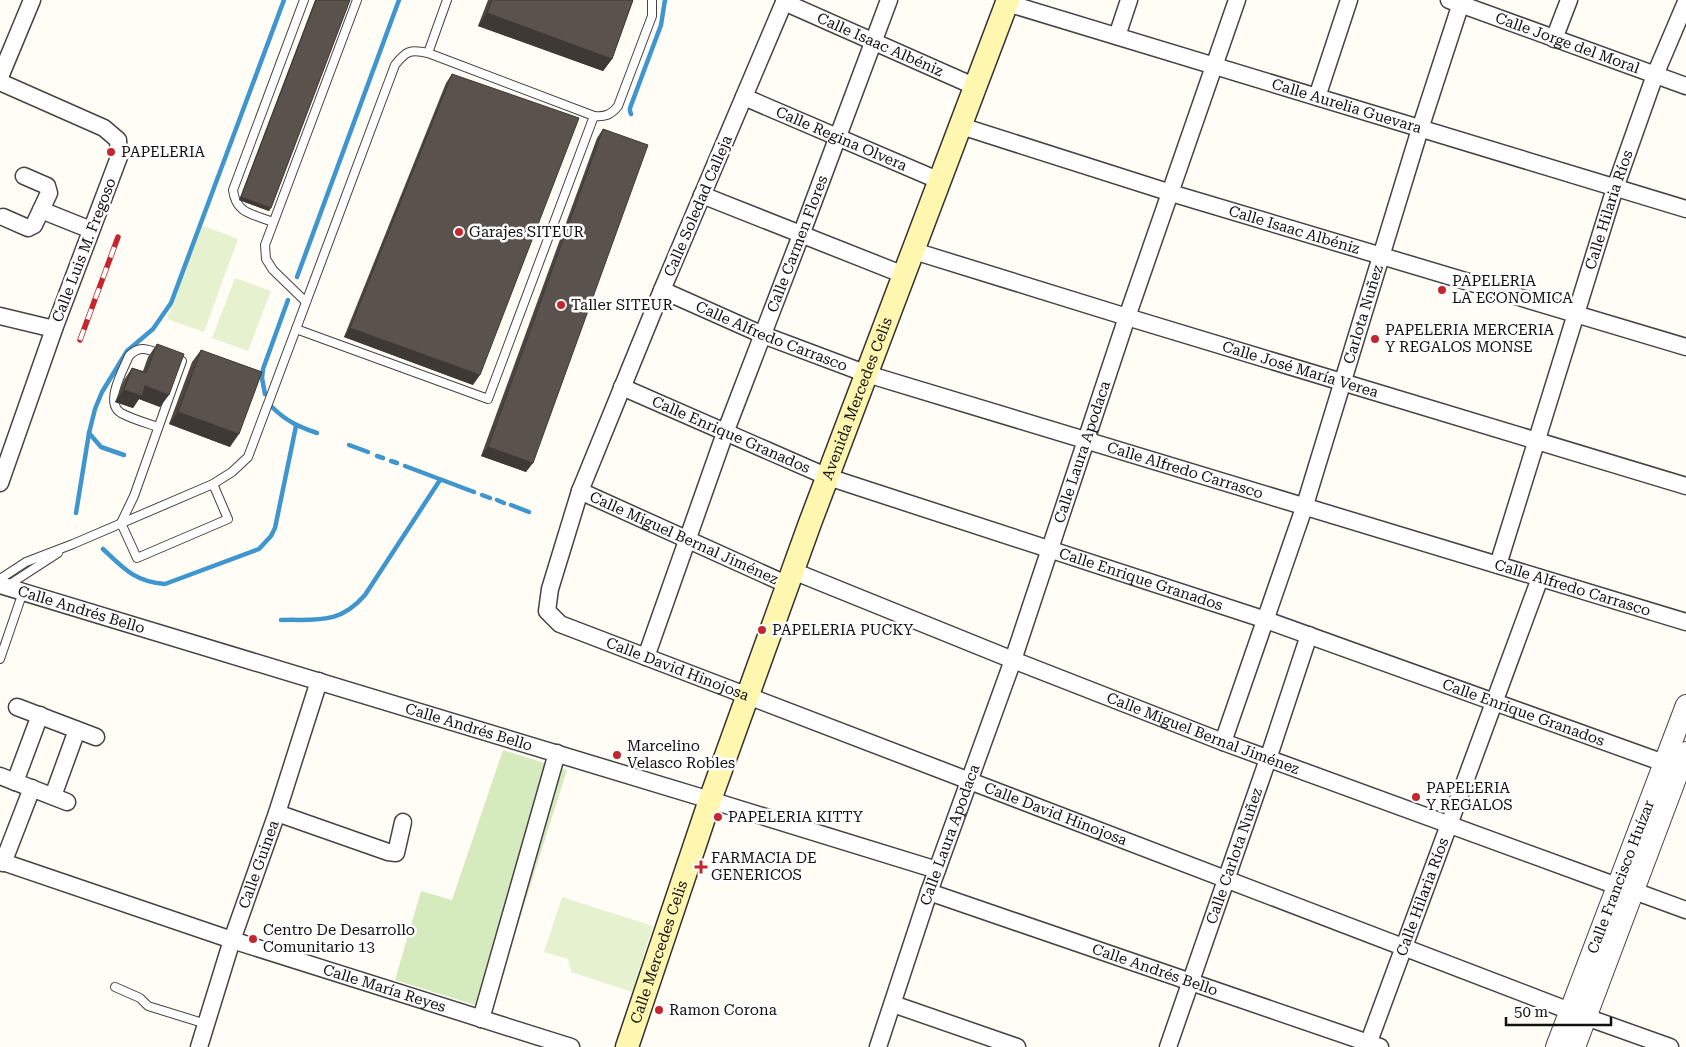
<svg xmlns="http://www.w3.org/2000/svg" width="1686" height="1047" font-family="'Roboto Serif',serif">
<rect width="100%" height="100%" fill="#fffdf5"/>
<path fill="#d5ebbd" d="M503,750l64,20 -76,240 -96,-30 26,-89 31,9z"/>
<g fill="#e6f2cf">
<path d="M201,225l37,14 -34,93 -37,-13z"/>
<path d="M235,278l36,13 -23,60 -36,-13z"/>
<path d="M562,897l91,29 -21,66 -61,-20 -3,-13 -24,-7z"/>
</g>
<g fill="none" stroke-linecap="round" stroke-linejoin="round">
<g stroke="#3f96cf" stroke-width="4.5">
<path d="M631,114l-1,-3v-3l31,-83 4,-25"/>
<path d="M297,277l102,-277"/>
<path d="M265,394l-3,-16 1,-9 25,-69"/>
<path d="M272,407c14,14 27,20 45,26"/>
<path d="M89,433l12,14 23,8"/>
<path d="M349,445l19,7"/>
<path d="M377,456l6,2"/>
<path d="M391,461l6,2"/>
<path d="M405,466l69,26"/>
<path d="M482,495l8,3"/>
<path d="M497,500l7,3"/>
<path d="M511,505l18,7"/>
<path d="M76,513l13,-80 6,-24 7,-17 25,-41 26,-22 18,-26 113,-303"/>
<path d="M103,549c20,19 32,33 62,35l94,-35 12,-13 4,-8 21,-102"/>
<path d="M281,620c36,-1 58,5 84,-25l75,-115"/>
</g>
<defs>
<g id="service">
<path d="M428,53l19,-53"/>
<path d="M273,222c-20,-8 -37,-8 -40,-32l71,-190"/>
<path d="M306,302l-33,-32 -7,-11 -1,-14 92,-245"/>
<path d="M296,329l192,70 106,-283"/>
<path d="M173,358l9,3 -48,135 -13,27 16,35 91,-39 -15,-35"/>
<path d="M158,427c-12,-4 -26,-8 -37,-14 -17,-10 2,-43 8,-57 10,-11 19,-7 31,-2"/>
<path d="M0,579l26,-17 47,-18 140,-60 19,-12 16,-15 147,-392c11,-14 15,-16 33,-12l166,63c11,1 17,-1 24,-10l34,-90v-16"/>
<path d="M7,586l51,-33"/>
<path d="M0,659l23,-67"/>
<path d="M115,987l25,11 8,8 58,18"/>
</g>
<g id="minor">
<path id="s1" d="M785,0l-123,290 -82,201 -30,98 -3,22 13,13 1010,387"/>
<path id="s2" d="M1449,0l237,86"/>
<path id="s3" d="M784,2l192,85"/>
<path id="s4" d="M1007,3l679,206"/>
<path d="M1117,36l12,-36"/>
<path d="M1554,39l15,-39"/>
<path d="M0,77l32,-77"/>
<path d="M0,82l104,46 14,12 1,17 -65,172 -54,154"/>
<path id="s5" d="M744,97l196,84"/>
<path d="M1317,97l32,-97"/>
<path id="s6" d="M961,126l210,67 515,154"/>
<path d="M702,195l202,80"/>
<path d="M41,210l50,20"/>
<path d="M3,217l25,11 6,-3 15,-32 -2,-7 -23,-10"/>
<path id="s7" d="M914,251l213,66 559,169"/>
<path id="s8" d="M662,290l101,45 104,39 819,248"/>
<path d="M0,316l54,13"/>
<path id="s9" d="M622,387l206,90 438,143 398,143"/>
<path id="s10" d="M580,491l208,94"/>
<path id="s11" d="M1498,565l117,-377 40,-113 31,-73"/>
<path id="s12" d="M793,571l220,89 210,82 394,144"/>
<path id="s13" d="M0,585l710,215 227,70"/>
<path id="s14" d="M646,657l79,-224 76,-198 88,-235"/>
<path d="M17,707l79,30"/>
<path id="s15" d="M1223,742l82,-237 115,-376 42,-129"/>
<path d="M0,776l67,26"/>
<path d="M15,782l25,-67"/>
<path d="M53,796l24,-66"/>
<path d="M277,813l111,39 8,1 7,-31"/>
<path id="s16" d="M0,861l232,79 339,107"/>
<path d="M3,863l29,-75"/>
<path d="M1634,891l52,19"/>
<path id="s17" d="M929,892l451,155"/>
<path d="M893,1004l124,43"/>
<path d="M1586,1017l84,30"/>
<path d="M481,1019l76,-266"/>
<path id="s18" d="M199,1047l33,-107 45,-127 42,-132"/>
<path id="s19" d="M878,1047l51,-155 84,-232 114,-343 110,-317"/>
<path id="s20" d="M1168,1047l100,-288 41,-124"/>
<path id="s21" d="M1367,1047l173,-469"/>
</g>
<g id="tertiary">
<path id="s22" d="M1556,1047l130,-342"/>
<path d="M1575,1047l111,-295"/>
</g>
<g id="secondary">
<path id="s23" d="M627,1047l83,-247 100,-277 198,-523"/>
</g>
</defs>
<use href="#service" stroke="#444" stroke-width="10"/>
<use href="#minor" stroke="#444" stroke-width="19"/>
<use href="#tertiary" stroke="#444" stroke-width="22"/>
<use href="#secondary" stroke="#333" stroke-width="25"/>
<use href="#service" stroke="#fff" stroke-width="8"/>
<use href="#minor" stroke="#fff" stroke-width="16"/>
<use href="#tertiary" stroke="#fff" stroke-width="20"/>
<use href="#secondary" stroke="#fff6b0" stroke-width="22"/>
<defs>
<path id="rail" d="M80,340l38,-103"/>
</defs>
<use href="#rail" stroke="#c4262e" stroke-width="5.5"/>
<use href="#rail" stroke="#fff" stroke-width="4" stroke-dasharray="11" stroke-linecap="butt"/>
</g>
<g fill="#4d4742">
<path d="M315,0h35l-81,211 -30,-11z"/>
<path d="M488,0h145l-21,59 -9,12 -125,-45z"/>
<path d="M452,74l21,311 -129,-48 102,-254z"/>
<path d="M603,129l-77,343 -45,-16 116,-318z"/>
<path d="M157,344l3,63 -21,-8 -6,9 -18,-6 9,-22 8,-12 11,3 5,-14z"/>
<path d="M201,350l29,97 -61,-23 23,-62z"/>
</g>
<g fill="#3f3936">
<path d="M487,13l125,46 -9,12 -125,-45z"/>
<path d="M241,197l30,11 -2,3 -30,-11z"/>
<path d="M350,328l130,47 -7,10 -129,-48z"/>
<path d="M145,386l24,9 -9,12 -21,-8 -6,9 -18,-6 9,-12z"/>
<path d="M178,412l61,22 -9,13 -61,-23z"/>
<path d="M488,447l45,16 -7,9 -45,-16z"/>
</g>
<g fill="#5a524d" stroke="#3f3936">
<path d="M316,0h34l-79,208 -30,-11z"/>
<path d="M492,0h141l-21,59 -125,-46z"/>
<path d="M452,74l127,44 -99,257 -130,-47z"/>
<path d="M603,129l45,16 -115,318 -45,-16z"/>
<path d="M157,344l27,10 -15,41 -24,-9 -3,10 -18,-6 8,-22 14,5z"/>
<path d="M201,350l61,22 -23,62 -61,-22z"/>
</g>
<g fill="#c4262e" stroke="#fff" stroke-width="2">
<circle cx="111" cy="152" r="5"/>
<circle cx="459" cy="232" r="5"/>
<circle cx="1442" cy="290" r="5"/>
<circle cx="561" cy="305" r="5"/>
<circle cx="1375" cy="339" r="5"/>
<circle cx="762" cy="630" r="5"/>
<circle cx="617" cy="755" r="5"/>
<circle cx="1416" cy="797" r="5"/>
<circle cx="718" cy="817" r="5"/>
<path d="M698.5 859.5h5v5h5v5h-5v5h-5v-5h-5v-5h5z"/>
<circle cx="253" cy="939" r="5"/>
<circle cx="659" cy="1010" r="5"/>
</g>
<g text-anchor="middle" stroke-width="5" stroke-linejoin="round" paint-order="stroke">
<g font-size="15" fill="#111" stroke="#fff">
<text dy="5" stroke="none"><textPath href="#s2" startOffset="126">Calle Jorge del Moral</textPath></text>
<text dy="5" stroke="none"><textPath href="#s3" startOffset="105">Calle Isaac Albéniz</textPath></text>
<text dy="5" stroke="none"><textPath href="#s4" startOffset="355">Calle Aurelia Guevara</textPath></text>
<text dy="5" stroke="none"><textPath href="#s5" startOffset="106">Calle Regina Olvera</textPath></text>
<text transform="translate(698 206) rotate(-67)" y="5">Calle Soledad Calleja</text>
<text dy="5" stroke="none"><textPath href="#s11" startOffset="372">Calle Hilaria Ríos</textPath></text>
<text dy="5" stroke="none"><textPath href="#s6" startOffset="349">Calle Isaac Albéniz</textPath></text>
<text dy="5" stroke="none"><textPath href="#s14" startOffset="440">Calle Carmen Flores</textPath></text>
<text transform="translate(84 250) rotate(-69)" y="5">Calle Luis M. Fregoso</text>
<text dy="5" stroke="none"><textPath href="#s15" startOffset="450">Carlota Nuñez</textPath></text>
<text dy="5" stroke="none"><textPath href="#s8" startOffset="119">Calle Alfredo Carrasco</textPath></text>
<text dy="5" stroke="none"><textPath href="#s7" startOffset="404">Calle José María Verea</textPath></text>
<text dy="5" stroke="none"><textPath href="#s23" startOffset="688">Avenida Mercedes Celis</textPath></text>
<text dy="5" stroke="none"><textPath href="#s9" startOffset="119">Calle Enrique Granados</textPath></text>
<text dy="5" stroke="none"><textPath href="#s19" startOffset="629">Calle Laura Apodaca</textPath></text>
<text dy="5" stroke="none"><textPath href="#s8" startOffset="554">Calle Alfredo Carrasco</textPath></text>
<text dy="5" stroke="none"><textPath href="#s10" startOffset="114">Calle Miguel Bernal Jiménez</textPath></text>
<text dy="5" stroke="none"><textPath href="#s9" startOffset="554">Calle Enrique Granados</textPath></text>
<text dy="5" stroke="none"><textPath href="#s8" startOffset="959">Calle Alfredo Carrasco</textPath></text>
<text dy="5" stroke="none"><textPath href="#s13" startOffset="85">Calle Andrés Bello</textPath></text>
<text dy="5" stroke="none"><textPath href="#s1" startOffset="801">Calle David Hinojosa</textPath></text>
<text dy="5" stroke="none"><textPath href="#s9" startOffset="959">Calle Enrique Granados</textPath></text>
<text dy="5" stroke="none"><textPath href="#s13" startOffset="490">Calle Andrés Bello</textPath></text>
<text dy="5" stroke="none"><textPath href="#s12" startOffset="441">Calle Miguel Bernal Jiménez</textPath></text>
<text dy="5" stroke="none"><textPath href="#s1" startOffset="1206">Calle David Hinojosa</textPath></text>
<text dy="5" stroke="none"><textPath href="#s19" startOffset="224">Calle Laura Apodaca</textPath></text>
<text dy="5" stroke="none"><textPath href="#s20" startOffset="202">Calle Carlota Nuñez</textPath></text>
<text dy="5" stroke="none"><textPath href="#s18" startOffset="192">Calle Guinea</textPath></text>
<text dy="5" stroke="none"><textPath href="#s22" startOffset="182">Calle Francisco Huízar</textPath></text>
<text dy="5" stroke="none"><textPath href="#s21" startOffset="160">Calle Hilaria Ríos</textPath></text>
<text dy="5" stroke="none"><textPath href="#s23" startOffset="100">Calle Mercedes Celis</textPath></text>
<text dy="5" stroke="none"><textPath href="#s17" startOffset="239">Calle Andrés Bello</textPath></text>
<text dy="5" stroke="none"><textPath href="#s16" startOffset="405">Calle María Reyes</textPath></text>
</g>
<g font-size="15" fill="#111" stroke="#fff" text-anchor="start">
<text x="121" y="157">PAPELERIA</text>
<text x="469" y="237">Garajes SITEUR</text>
<text x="1452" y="286">PAPELERIA<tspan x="1452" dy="17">LA ECONOMICA</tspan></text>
<text x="571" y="310">Taller SITEUR</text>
<text x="1385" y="335">PAPELERIA MERCERIA<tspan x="1385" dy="17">Y REGALOS MONSE</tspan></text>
<text x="772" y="635">PAPELERIA PUCKY</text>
<text x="627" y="751">Marcelino<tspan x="627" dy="17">Velasco Robles</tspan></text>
<text x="1426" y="793">PAPELERIA<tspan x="1426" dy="17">Y REGALOS</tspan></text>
<text x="728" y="822">PAPELERIA KITTY</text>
<text x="711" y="863">FARMACIA DE<tspan x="711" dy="17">GENERICOS</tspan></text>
<text x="263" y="935">Centro De Desarrollo<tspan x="263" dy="17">Comunitario 13</tspan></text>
<text x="669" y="1015">Ramon Corona</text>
</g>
</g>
<path d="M1506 1017v8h105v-8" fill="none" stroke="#111111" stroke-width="2.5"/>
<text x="1514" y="1017" font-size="15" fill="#111111" stroke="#ffffff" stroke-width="4" paint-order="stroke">50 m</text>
</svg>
